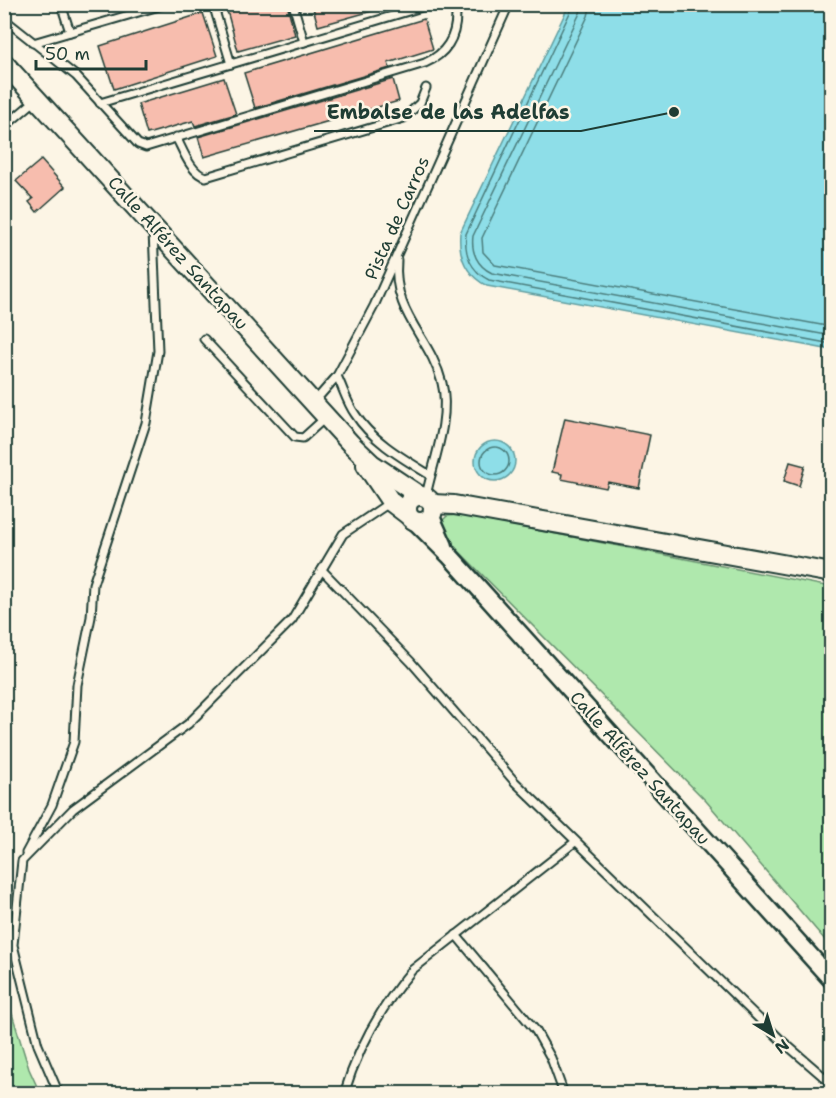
<svg xmlns="http://www.w3.org/2000/svg" width="836" height="1098" font-family="'Shantell Sans',sans-serif">
<rect width="100%" height="100%" fill="#fcf5e5"/>
<filter id="ink" filterUnits="userSpaceOnUse"><feTurbulence type="fractalNoise" baseFrequency=".0167" numOctaves="2"/><feDisplacementMap in="SourceGraphic" scale="12" xChannelSelector="R" yChannelSelector="G"/><feConvolveMatrix kernelMatrix="1 2 1 2 8 2 1 2 1" color-interpolation-filters="sRGB"/></filter>
<g filter="url(#ink)">
<g fill="#afe8ad" stroke="#679270" stroke-width="1.5">
<path d="M458,515l373,72v360l-125,-146 -259,-262 -4,-19 4,-4z"/>
<path d="M5,991l24,78 11,24h-35z"/>
</g>
<g fill="#8edee8" stroke="#629ea0" stroke-width="1.5">
<path d="M569,5h262v345l-344,-64c-21,-11 -29,-29 -27,-53z"/>
<circle cx="495" cy="461" r="20"/>
</g>
<g fill="none" stroke-linecap="round" stroke-linejoin="round">
<g stroke="#4b7d7c" stroke-width="1.5">
<path d="M574,4l-108,230c-2,20 5,37 23,46l343,64"/>
<path d="M582,4l-2,9 -107,223c-2,16 4,30 19,37l340,63"/>
<path d="M591,4l-3,12 -106,222 1,14 12,13 337,62"/>
<circle cx="495" cy="461" r="14"/>
</g>
</g>
<g fill="#f7bdae" stroke="#1f3d34" stroke-width="1.5">
<path d="M236,4h51l8,31 -57,16 -12,-44z"/>
<path d="M312,4h71v4l-65,18z"/>
<path d="M203,13l14,43 -103,33 -14,-43z"/>
<path d="M424,19l9,30 -45,14 2,5 -135,40 -11,-35z"/>
<path d="M224,78l12,36 -41,12 -2,-5 -46,13 -9,-30z"/>
<path d="M393,79l6,22 -195,56 -6,-20z"/>
<path d="M41,160l24,27 -28,25 -8,-10 4,-3 -17,-18z"/>
<path d="M565,418l85,17 -11,53 -31,-6 -2,6 -45,-9 1,-5 -10,-2z"/>
<path d="M790,462l15,4 -6,20 -15,-5z"/>
</g>
<g fill="none" stroke-linecap="round" stroke-linejoin="round">
<defs>
<g id="service">
<path d="M61,4l9,28"/>
<path d="M213,4l18,60"/>
<path d="M293,4l11,38"/>
<path d="M4,19l72,57 62,68 8,3 279,-84c21,-9 31,-25 31,-48"/>
<path d="M33,43l133,-39"/>
<path d="M100,103l332,-99"/>
<path d="M4,127l33,-28"/>
<path d="M176,137c7,13 15,37 30,40l198,-59 16,-15 6,-15"/>
<path d="M397,260c-5,55 33,76 45,123 9,35 -9,79 -16,113"/>
<path d="M204,339l91,98 8,1 22,-20"/>
<path d="M337,376c6,12 10,27 18,38 17,27 49,45 75,61"/>
<path d="M315,401l22,-25 37,-70 135,-302"/>
<path d="M322,570l89,92 104,120 266,258 51,44"/>
<path d="M26,853l26,-48 22,-63 3,-57 14,-68 2,-33 53,-161 12,-72 -5,-120"/>
<path d="M456,935l80,96 15,27 13,36"/>
<path d="M59,1094l-21,-49 -25,-100 9,-84 51,-52 115,-85 104,-104 51,-86 46,-31"/>
<path d="M344,1094c14,-47 37,-87 68,-124l163,-128"/>
</g>
<g id="tertiary">
<path d="M431,517l13,29"/>
<path d="M416,522l33,33 383,425"/>
</g>
<g id="secondary">
<path d="M4,63l347,381 21,20 48,32"/>
<path d="M366,465l25,37 17,13"/>
<circle cx="420" cy="509" r="13"/>
<path d="M433,504l21,1 378,68"/>
</g>
</defs>
<use href="#service" stroke="#1f3d34" stroke-width="11"/>
<use href="#tertiary" stroke="#1f3d34" stroke-width="21"/>
<use href="#secondary" stroke="#1f3d34" stroke-width="22"/>
<use href="#service" stroke="#fcf5e5" stroke-width="7"/>
<use href="#tertiary" stroke="#fcf5e5" stroke-width="16"/>
<use href="#secondary" stroke="#fcf5e5" stroke-width="18"/>
</g>
</g>
<g text-anchor="middle" stroke-width="5" stroke-linejoin="round" paint-order="stroke">
<g font-size="18" fill="#1f3d34" stroke="#fcf5e5">
<text transform="translate(397 218) rotate(-66)" y="6">Pista de Carros</text>
<text transform="translate(178 253) rotate(48)" y="6">Calle Alférez Santapau</text>
<text transform="translate(640 768) rotate(48)" y="6">Calle Alférez Santapau</text>
</g>
</g>
<path fill="none" stroke="#1f3d34" stroke-width="2" d="M674 112L581 131H314"/>
<circle fill="#1f3d34" stroke="#fcf5e5" stroke-width="2" cx="674" cy="112" r="6"/>
<g font-size="20" text-anchor="middle" font-weight="bold" fill="#1f3d34" stroke="#fcf5e5" stroke-width="5" stroke-linejoin="round" paint-order="stroke">
<text x="448" y="119">Embalse de las Adelfas</text>
</g>
<rect width="836" height="1098" fill="none" stroke="#fcf5e5" stroke-width="24"/>
<rect x="12" y="12" width="812" height="1074" fill="none" stroke="#1f3d34" stroke-width="2" filter="url(#ink)"/>
<g transform="translate(773 1035) rotate(142)" stroke="#fcf5e5" stroke-width="4.5" paint-order="stroke">
<path d="M0-4.5L10 22L0 15L-10 22Z" fill="#1f3d34"/>
<text y="-9" font-size="16" font-weight="bold" text-anchor="middle" fill="#1f3d34">N</text>
</g>
<path d="M36 60v9h110v-9" fill="none" stroke="#1f3d34" stroke-width="3"/>
<text x="45" y="60" font-size="18" fill="#1f3d34" stroke="#fcf5e5" stroke-width="4.5" paint-order="stroke">50 m</text>
</svg>
